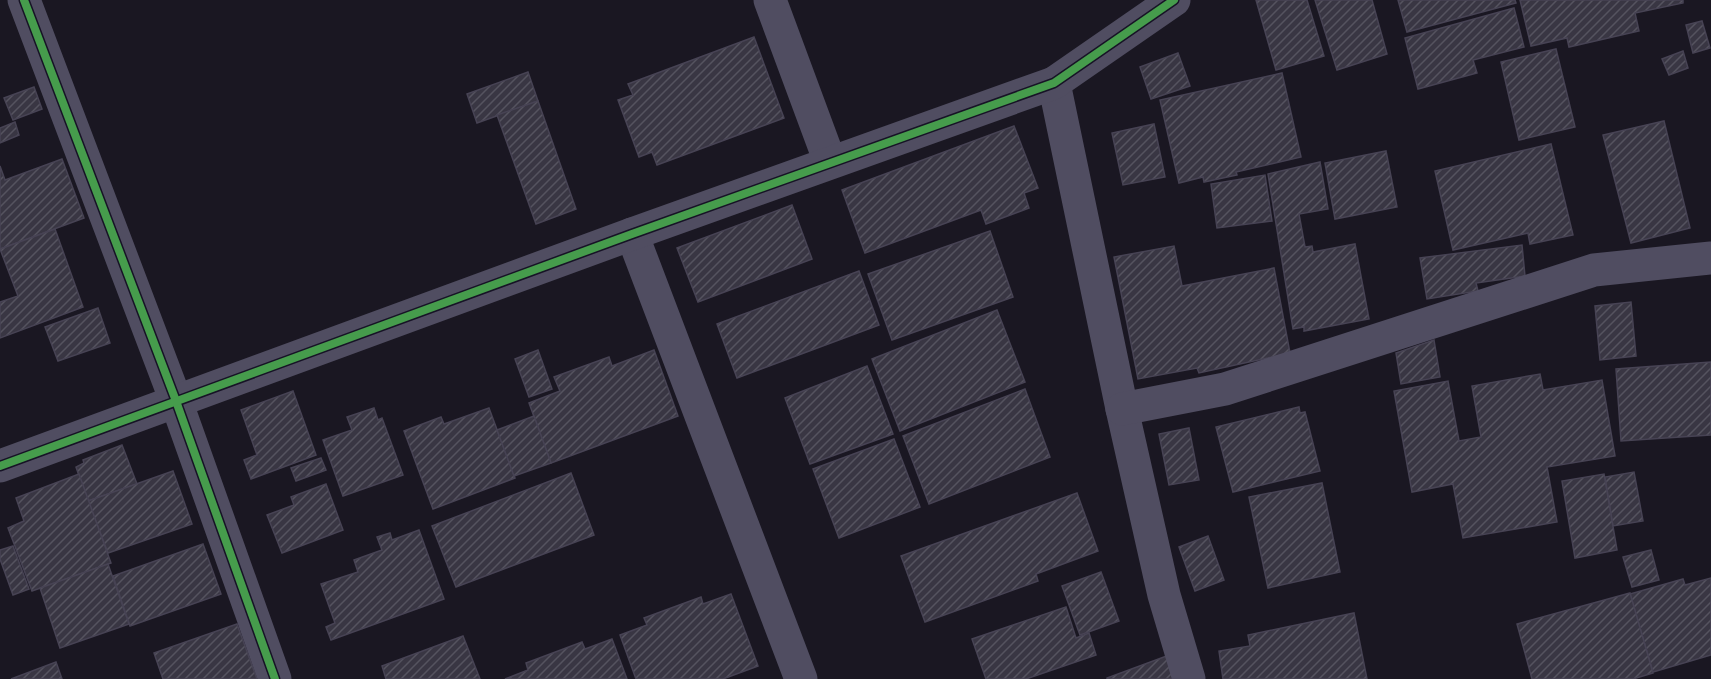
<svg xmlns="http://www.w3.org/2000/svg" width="1711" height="679" font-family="'Public Sans',sans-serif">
<defs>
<pattern id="building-hatch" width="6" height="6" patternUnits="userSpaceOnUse" patternTransform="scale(1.5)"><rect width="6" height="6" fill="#393643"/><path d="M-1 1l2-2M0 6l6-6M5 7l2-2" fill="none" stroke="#55535f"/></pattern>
</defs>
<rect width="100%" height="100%" fill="#1a1722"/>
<g fill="url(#building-hatch)" stroke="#474354" stroke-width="1.5">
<path d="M1256,0h51l17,56 -48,14z"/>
<path d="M1315,0h57l15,54 -50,16z"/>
<path d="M1398,0h117l1,3 -109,29z"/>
<path d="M1520,0h163v3l-48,10 4,18 -70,16 -2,-9 -36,8z"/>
<path d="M1514,8l10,39 -51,13 4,13 -59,16 -13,-51z"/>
<path d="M1702,21l8,27 -17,5 -7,-28z"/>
<path d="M754,37l30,81 -127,47 -5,-13 -13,5 -21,-57 15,-5 -5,-11z"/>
<path d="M1556,49l19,78 -56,13 -18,-78z"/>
<path d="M1683,51l5,17 -19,7 -7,-16z"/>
<path d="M1178,53l12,33 -39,13 -11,-32z"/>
<path d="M528,72l10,29 -61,22 -10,-29z"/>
<path d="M1282,73l19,84 -65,15 1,3 -33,7 -1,-5 -24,6 -19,-83z"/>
<path d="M34,87l8,22 -29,11 -9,-22z"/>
<path d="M538,101l38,108 -40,15 -39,-109z"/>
<path d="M1664,121l26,107 -59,15 -28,-108z"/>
<path d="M15,122l4,13 -19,8v-15z"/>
<path d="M1154,124l11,53 -42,8 -11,-52z"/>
<path d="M1014,126l24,62 -14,5 5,15 -43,16 -5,-14 -116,43 -23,-63z"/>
<path d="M1551,144l22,91 -43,9 -2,-11 -75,17 -18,-79z"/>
<path d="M1386,151l11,56 -62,12 -10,-56z"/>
<path d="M62,159l22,59 -84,31v-83l5,14z"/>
<path d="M1320,162l8,47 -29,5 6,33 7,-1 1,6 42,-8 14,75 -65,12v-4l-11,2 -25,-155z"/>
<path d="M1265,175l7,46 -55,7 -6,-44z"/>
<path d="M792,205l20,54 -114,43 -21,-54z"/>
<path d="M55,229l28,78 -83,31v-36l18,-6 -18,-47z"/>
<path d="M990,231l23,66 -121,43 -24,-66z"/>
<path d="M1522,245l3,31 -49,7 2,8 -51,8 -7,-41z"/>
<path d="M1174,246l8,40 92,-18 16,85 -91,20 -2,-5 -59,11 -24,-122z"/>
<path d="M859,271l20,54 -142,53 -20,-54z"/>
<path d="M1631,302l5,54 -36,4 -5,-54z"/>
<path d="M98,308l12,35 -52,18 -13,-34z"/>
<path d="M997,310l28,72 -125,49 -28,-72z"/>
<path d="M1434,340l6,37 -39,7 -5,-31z"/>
<path d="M538,350l14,39 -23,8 -14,-38z"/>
<path d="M654,350l24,66 -127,47 -22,-60 31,-12 -6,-14 55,-20 3,9z"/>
<path d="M1711,362v73l-90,6 -5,-72z"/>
<path d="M867,366l26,68 -83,30 -25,-66z"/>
<path d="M1540,374l3,16 59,-10 13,76 -68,11 10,55 -94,16 -10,-54 -41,8 -18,-101 54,-10 11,60 22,-4 -9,-51z"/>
<path d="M1025,389l25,68 -121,47 -26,-68z"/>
<path d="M293,391l23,64 -65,24 -7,-19 13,-5 -16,-45z"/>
<path d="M1299,407l1,6 5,-1 15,59 -87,21 -17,-65z"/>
<path d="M374,408l4,12 4,-2 21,57 -60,21 -20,-56 29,-10 -5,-13z"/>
<path d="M489,408l26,70 -82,31 -29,-78 37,-14 3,7z"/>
<path d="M534,416l17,47 -37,13 -17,-46z"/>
<path d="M1189,428l10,52 -30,5 -10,-51z"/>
<path d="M894,439l26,68 -81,31 -26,-69z"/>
<path d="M122,445l15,39 -49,17 -12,-34 8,-4 -1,-3z"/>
<path d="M321,458l5,12 -30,11 -5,-13z"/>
<path d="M173,471l19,53 -84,29 -20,-52z"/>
<path d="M1634,472l9,49 -30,5 -8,-49z"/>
<path d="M571,473l23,62 -138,52 -24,-61z"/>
<path d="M79,474l32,89 -79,28 -24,-63 16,-7 -8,-23z"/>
<path d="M1604,474l13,76 -42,8 -13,-77z"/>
<path d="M1322,483l18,89 -72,16 -19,-91z"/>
<path d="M326,484l17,46 -61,23 -15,-38 27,-10 -3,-8z"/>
<path d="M1077,493l21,58 -62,23 2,7 -113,41 -24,-66z"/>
<path d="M419,530l25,69 -113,41 -5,-13 9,-4 -14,-39 37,-12 -4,-12 28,-10 -5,-13 13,-4 2,7z"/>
<path d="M1208,536l16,44 -29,11 -16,-44z"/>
<path d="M203,544l18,50 -91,32 -17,-50z"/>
<path d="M13,546l16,43 -16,6 -13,-36v-9z"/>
<path d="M1651,550l8,30 -27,7 -9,-30z"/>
<path d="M108,564l21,60 -69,24 -20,-60z"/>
<path d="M1101,572l18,49 -39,14 -18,-49z"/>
<path d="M1711,578v77l-58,17 -23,-78 53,-15 2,6z"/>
<path d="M1630,593l23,80 -20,6h-101l-15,-55z"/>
<path d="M731,594l27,72 -35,13h-87l-16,-44 27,-10 -3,-7 57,-21 2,7z"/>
<path d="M1066,607l10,31 13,-5 7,22 -70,24h-40l-14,-40z"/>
<path d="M1354,613l13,66h-144l-4,-28 31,-5 -2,-11z"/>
<path d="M237,624l20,55h-94l-9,-26z"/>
<path d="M463,636l17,43h-94l-4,-13z"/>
<path d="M612,639l15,40h-122l23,-9 -2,-7 56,-21 3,7z"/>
<path d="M1172,654l8,25h-73v-1z"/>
<path d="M56,662l6,17h-51z"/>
</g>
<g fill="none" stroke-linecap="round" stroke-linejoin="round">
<g stroke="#504d61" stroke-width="33">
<path d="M24,0l152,401 99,278"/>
<path d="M770,0l60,162"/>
<path d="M1054,83l68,326 42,186 25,84"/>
<path d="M632,234l169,445"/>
<path d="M1122,409l103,-20 369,-119 117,-12"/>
<path d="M0,466l632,-232 422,-151 120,-83"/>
</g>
<defs>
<g id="cycleway">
<path d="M24,0l152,401 99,278"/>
<path d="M0,466l632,-232 422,-151 120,-83"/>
</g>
</defs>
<use href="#cycleway" stroke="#171326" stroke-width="11"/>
<use href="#cycleway" stroke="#469c4c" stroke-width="8"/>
</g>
</svg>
